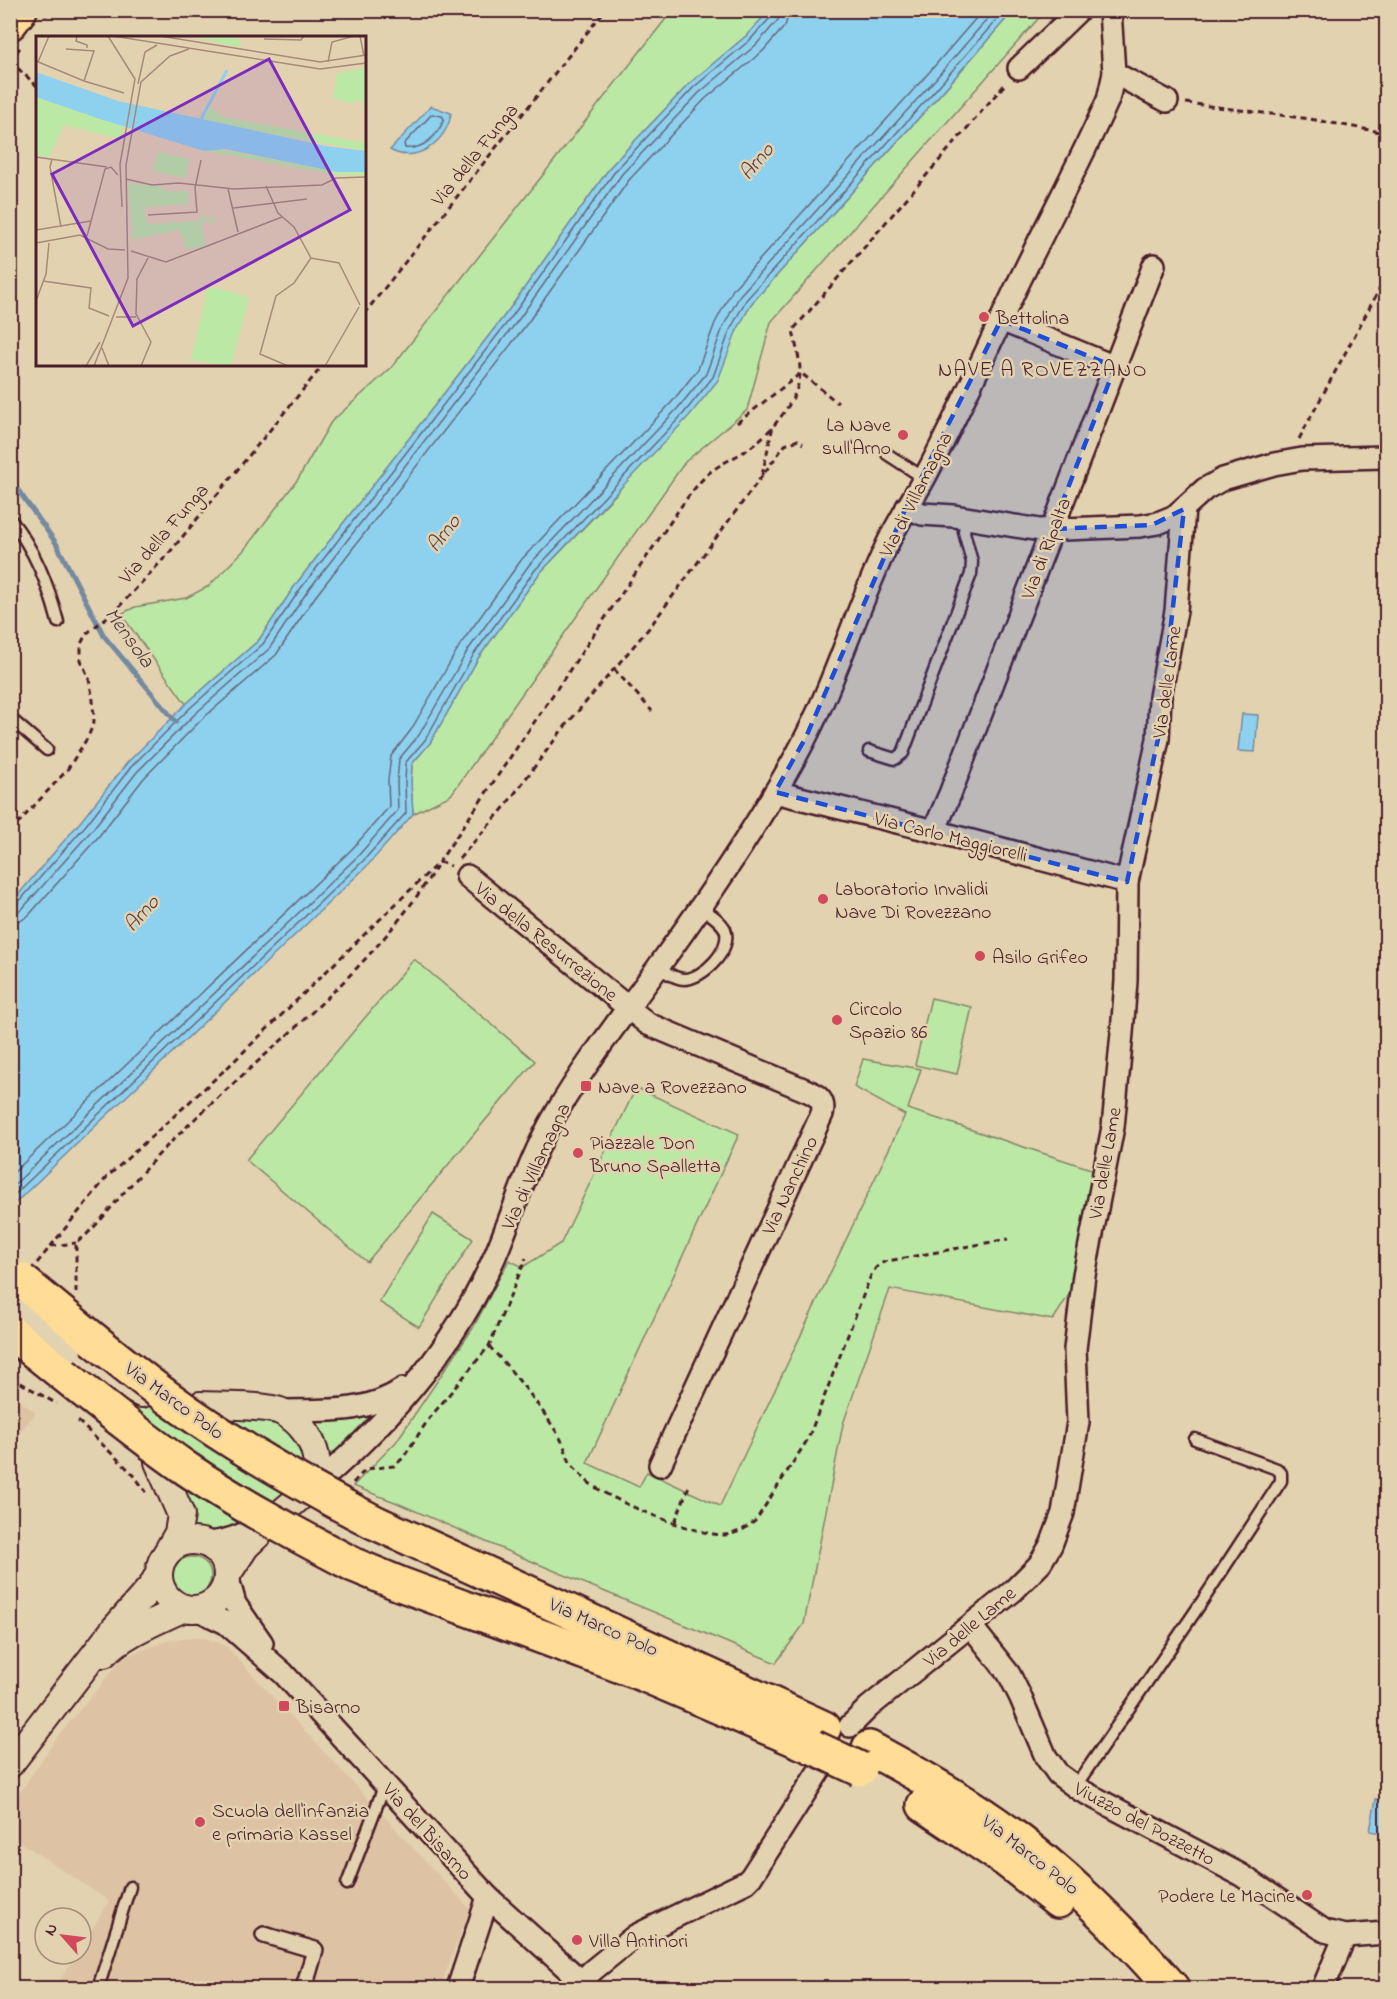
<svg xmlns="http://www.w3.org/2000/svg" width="1397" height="1999" font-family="'Indie Flower',sans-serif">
<rect width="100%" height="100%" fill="#e3d2af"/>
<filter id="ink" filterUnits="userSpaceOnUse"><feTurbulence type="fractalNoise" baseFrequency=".0167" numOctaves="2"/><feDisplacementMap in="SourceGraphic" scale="12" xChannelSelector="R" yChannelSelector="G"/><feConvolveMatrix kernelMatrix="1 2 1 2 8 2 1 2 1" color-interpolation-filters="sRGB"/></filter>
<g filter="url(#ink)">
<g fill="#ddc3a3">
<path d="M11,1394l25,19 -25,30h-1z"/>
<path d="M202,1637l23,8 245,264 -30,79h-385l22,-34h4v-7l28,-46 -98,-65 -1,-29 48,-71 66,-79 45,-17z"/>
</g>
<g fill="#bce8a5" stroke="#838468" stroke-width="1.5">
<path d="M672,11h97l-23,25 -56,47 -79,83 -103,145 -212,273 -37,56 -73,64 -65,-90 14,-7 51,-9 23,-12 35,-36 54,-71 33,-57 60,-54z"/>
<path d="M1013,11h32l-274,311 -24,88 -62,52 -234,333 -38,19 -2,-32 1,-18 18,-21 49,-86 60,-83 78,-81 119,-161 15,-28 194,-215z"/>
<path d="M414,959l121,102 -168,201 -121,-102z"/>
<path d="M931,998l41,9 -15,67 -42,-9z"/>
<path d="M863,1059l58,10 -13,40 189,62 -22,114 -22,35 -163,-31 -47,135 -39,200 -28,39 -269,-112 -112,-49 -42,-16 43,-44 77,-114 36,-68 14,7 38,-24 75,-155 103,46 -152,329 52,24 8,-15 73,34 185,-391 -51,-28z"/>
<path d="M433,1214l40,25 -54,88 -40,-25z"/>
<path d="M128,1400l152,20 30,37 -22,40 -68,41 -17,-6 -16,-1 -57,-124 -3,-4z"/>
<path d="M383,1407l-59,66 -27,-58z"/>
<circle cx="192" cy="1576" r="19"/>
</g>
<g fill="#8ed1ef" stroke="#738aa1" stroke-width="1.5">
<path d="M769,11h244l-71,81 -191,212 -15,28 -18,48 -29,36 -150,158 -60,83 -49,86 -18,21 -1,18 2,32 -45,51 -357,342v-304l70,-82 46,-58 59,-59 73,-64 37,-56 212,-273 103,-145 79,-83 56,-47z"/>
<path d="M431,106l20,7c-3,28 -35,52 -61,37z"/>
<path d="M1242,714l16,1 -3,37 -17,-1z"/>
<path d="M1376,1799l10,2v33l-16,-3z"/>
</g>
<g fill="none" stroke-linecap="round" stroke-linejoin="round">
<g stroke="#656679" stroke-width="1.5">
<path d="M432,114l10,2 2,3c-6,17 -21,31 -39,29l-1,-4z"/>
<path d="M10,906l7,-2 69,-79 45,-58 59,-59 73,-64 38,-56 212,-273 103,-145 78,-83 56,-47 21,-23 2,-7"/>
<path d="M10,913l8,-1 5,-4 69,-78 45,-58 58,-58 74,-65 38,-57 212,-273 103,-145 77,-81 57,-48 22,-25 3,-10"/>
<path d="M10,922l12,-2 7,-5 70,-79 45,-58 57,-58 75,-65 39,-58 211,-272 103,-145 76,-81 58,-48 22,-25 5,-16"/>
<path d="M10,1176l342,-327 37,-42 -1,-27 3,-24 20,-26 49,-85 62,-86 150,-157 26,-33 17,-46 18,-34 192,-212 58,-67"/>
<path d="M10,1189l348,-333 40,-46 -1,-28 2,-23 20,-24 49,-85 61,-85 149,-157 28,-34 17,-47 17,-32 192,-212 63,-73"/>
<path d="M10,1199l353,-338 43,-48 -1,-31 1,-20 19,-22 49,-86 61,-84 149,-157 29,-36 17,-47 16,-30 191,-212 68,-78"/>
</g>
<path stroke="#738aa1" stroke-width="5" d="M10,479l46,64 48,93 72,86"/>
<defs>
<g id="service">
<path d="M887,454l37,24"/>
<path d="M10,519c25,31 38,65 48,103"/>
<path d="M10,718l37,32"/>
<path d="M869,751l26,8 8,-6 68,-179 1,-12 -8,-30 2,-14"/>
<path d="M658,968c8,4 17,11 26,11 19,0 49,-30 41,-50 -5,-9 -16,-16 -25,-22"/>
<path d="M1075,1787l124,-181 82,-125v-8l-4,-4 -82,-30"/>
<path d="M347,1884l38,-100"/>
<path d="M98,1988l32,-101"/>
</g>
<path id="pedestrian" d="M264,1935l51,15 -11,38"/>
<g id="minor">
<path d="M1019,68l60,-58"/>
<path d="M1114,73l53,28"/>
<path d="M1001,320l114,47"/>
<path d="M907,507l15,7 32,2 86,14 100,-4 18,-3 17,-7 30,-27 18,-10 51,-15 28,-5 84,-2"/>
<path d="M775,792l159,39 193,51"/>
<path d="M934,831l16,-37 204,-529"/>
<path d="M467,876l181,148 162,68c10,5 15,11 12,22l-162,351"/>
<path d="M281,1411c41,-1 86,3 122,-22"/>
<path d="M319,1482c72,-62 137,-138 176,-226 20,-47 34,-97 60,-141 31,-53 70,-102 106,-152 48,-66 96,-137 136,-209 36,-65 57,-139 89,-207 11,-24 26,-46 39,-70 33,-62 61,-126 91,-189 30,-62 63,-124 92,-188l6,-27 -4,-63"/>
<path d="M206,1543c20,-1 34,-7 51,-16"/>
<path d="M227,1575l8,29 27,39"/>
<path d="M197,1609l29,14 57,50 205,224 93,84"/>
<path d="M971,1626l38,48 11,22 26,61 12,17 22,16 161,85 84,56 20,5 41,-3"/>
<path d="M850,1726l19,-19 144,-116 26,-26 12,-20 12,-32 15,-91 -3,-73 9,-74 29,-148 9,-94 4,-52 1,-99 31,-143 2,-42 16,-86 8,-102"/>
<path d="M458,1988l30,-91"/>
<path d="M575,1988l18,-18 42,-34 111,-54 5,-5 73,-114"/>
<path d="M1323,1988l22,-52"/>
</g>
<g id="tertiary">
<path d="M68,1350l47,31 27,13"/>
<path d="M200,1405c19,1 64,0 80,6 14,6 26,19 32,33 5,12 7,23 2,35"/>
<path d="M158,1462l23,53 -3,18 -12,21"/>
<path d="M281,1513l19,-16"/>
<circle cx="193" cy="1575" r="34"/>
<path d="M227,1575l19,-29 16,-15"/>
<path d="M104,1654c21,-21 53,-33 80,-46"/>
<path d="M10,1764l105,-136 37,-42 6,-11"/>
</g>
<path id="primary" d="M10,23l10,-13"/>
<g id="trunk">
<path d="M374,1522l450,206"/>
<path d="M354,1565l46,19 245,91 168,72"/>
<path d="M869,1748c43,23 86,47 126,75 67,47 123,104 177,165"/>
<path d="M924,1805l82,55 52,41"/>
</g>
</defs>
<use href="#service" stroke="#4a1f2b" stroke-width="15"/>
<use href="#pedestrian" stroke="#4a1f2b" stroke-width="20"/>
<use href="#minor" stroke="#4a1f2b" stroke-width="26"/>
<use href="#tertiary" stroke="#4a1f2b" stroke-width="30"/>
<use href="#primary" stroke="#4a1f2b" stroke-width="38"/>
<use href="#trunk" stroke="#4a1f2b" stroke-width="38"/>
<g stroke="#4a1f2b" stroke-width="3" stroke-dasharray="6 4.5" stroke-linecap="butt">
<path d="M45,16l4,-6"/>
<path d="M10,56l6,-8"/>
<path d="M10,61l12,-16"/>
<path d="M10,61l28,26"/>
<path d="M1186,103l124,16 76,14"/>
<path d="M364,314l241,-304"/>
<path d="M737,423l64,-50 37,30"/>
<path d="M1299,439l87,-162"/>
<path d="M762,475l11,-49"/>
<path d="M614,669l38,42"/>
<path d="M10,832l57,-62 21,-33 6,-15 -1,-22 -4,-21 -8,-19v-16l5,-10 30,-24 54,-58 154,-188"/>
<path d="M459,859l44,-50 59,-79 87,-102 136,-183 13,-5 5,4"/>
<path d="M51,1246l25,-3"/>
<path d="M37,1263l70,-86 121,-110 211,-205 243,-357c8,-11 17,-23 27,-32 12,-10 26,-15 39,-24 21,-14 53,-51 52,-78 0,-13 -5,-28 -7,-41l213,-247"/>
<path d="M76,1293v-50c18,-13 30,-30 44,-46 16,-18 32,-36 50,-54 90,-90 203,-169 269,-281l12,4"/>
<path d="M489,1346c26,28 50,58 70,90 5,8 7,17 11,26 4,6 10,12 15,17 17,19 113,57 139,56 13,-1 23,-7 32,-15l52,-81 63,-164c5,-8 8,-12 17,-14l120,-22"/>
<path d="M10,1382l11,1 36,21"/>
<path d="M78,1421l55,53 13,18"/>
<path d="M353,1483l13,-14 28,-3 9,-8 25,-38 61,-74 37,-88"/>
<path d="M675,1522l14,-36"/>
<path d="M10,1795l8,-11"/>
</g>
<use href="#service" stroke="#e3d2af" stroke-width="10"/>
<use href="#pedestrian" stroke="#e3d2af" stroke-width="15"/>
<use href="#minor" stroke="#e3d2af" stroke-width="21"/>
<use href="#tertiary" stroke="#e3d2af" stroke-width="26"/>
<use href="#primary" stroke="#ffdd96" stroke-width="33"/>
<use href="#trunk" stroke="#ffdd96" stroke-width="33"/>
<defs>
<path id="tertiary-bridge" d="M23,1313l45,37"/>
<g id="trunk-bridge">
<path d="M21,1280c48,39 96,80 146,117 65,48 136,88 207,125"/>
<path d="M10,1332c59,46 116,95 177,137 53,36 110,66 167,96"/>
<path d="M813,1747l47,22"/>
</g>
</defs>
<use href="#tertiary-bridge" stroke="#4a1f2b" stroke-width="30" stroke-linecap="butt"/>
<use href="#trunk-bridge" stroke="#4a1f2b" stroke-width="38" stroke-linecap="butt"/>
<use href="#tertiary-bridge" stroke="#e3d2af" stroke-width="26"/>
<use href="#trunk-bridge" stroke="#ffdd96" stroke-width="33"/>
</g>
</g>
<path fill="#1d4ed8" fill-opacity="0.2" stroke="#1d4ed8" stroke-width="4.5" stroke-dasharray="12 8" stroke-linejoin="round" d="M1001,320l114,47 -63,162 100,-4 32,-16 -26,230 -31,143 -352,-90 31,-55 98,-225z"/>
<g fill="#d1495b" stroke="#e3d2af" stroke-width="2">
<circle cx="984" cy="317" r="6"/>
<circle cx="903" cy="435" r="6"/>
<circle cx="823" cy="899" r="6"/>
<circle cx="980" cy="956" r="6"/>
<circle cx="837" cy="1020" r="6"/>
<rect x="580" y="1080" width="12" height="12" rx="3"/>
<circle cx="578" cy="1153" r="6"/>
<rect x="278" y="1700" width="12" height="12" rx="3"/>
<circle cx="200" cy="1822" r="6"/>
<circle cx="1307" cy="1895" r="6"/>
<circle cx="577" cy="1940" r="6"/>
</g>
<g text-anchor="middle" stroke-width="5" stroke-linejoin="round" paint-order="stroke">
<g font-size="20" fill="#4a1f2b" stroke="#e3d2af">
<text transform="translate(474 154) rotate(-51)" y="7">Via della Funga</text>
<text transform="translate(915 494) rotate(-63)" y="7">Via di Villamagna</text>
<text transform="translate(163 533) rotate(-49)" y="7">Via della Funga</text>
<text transform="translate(1045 548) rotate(-69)" y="7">Via di Ripalta</text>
<text transform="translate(1166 682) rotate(-82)" y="7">Via delle Lame</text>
<text transform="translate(951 836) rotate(14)" y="7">Via Carlo Maggiorelli</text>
<text transform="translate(547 941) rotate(39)" y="7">Via della Resurrezione</text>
<text transform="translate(1104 1163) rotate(-80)" y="7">Via delle Lame</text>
<text transform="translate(535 1166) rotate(-65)" y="7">Via di Villamagna</text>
<text transform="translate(789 1185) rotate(-65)" y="7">Via Nanchino</text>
<text transform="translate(175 1400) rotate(36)" y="7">Via Marco Polo</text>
<text transform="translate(604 1626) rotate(24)" y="7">Via Marco Polo</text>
<text transform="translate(969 1626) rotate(-40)" y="7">Via delle Lame</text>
<text transform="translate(1145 1823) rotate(28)" y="7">Viuzzo del Pozzetto</text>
<text transform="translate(428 1831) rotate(48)" y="7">Via del Bisarno</text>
<text transform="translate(1031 1854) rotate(38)" y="7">Via Marco Polo</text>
</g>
<g font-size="20" fill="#4a1f2b" stroke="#e3d2af" text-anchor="start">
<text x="996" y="324">Bettolina</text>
<text x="891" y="431" text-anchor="end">La Nave<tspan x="891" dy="23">sull'Arno</tspan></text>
<text x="835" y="895">Laboratorio Invalidi<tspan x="835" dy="23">Nave Di Rovezzano</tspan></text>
<text x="992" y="963">Asilo Grifeo</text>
<text x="849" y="1015">Circolo<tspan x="849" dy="23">Spazio 86</tspan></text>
<text x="598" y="1093">Nave a Rovezzano</text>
<text x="590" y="1149">Piazzale Don<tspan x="590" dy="23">Bruno Spalletta</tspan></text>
<text x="296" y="1713">Bisarno</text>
<text x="212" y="1817">Scuola dell'infanzia<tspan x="212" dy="23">e primaria Kassel</tspan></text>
<text x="1295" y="1902" text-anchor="end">Podere Le Macine</text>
<text x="589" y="1947">Villa Antinori</text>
</g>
<g font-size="21" font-style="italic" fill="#543a48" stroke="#e3d2af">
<text transform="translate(756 161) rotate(-50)" y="7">Arno</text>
<text transform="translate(443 533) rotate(-52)" y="7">Arno</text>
<text transform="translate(130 637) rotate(54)" y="7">Mensola</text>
<text transform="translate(141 913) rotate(-48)" y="7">Arno</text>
</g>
<g font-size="21" letter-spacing="1.5" fill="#4a1f2b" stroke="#e3d2af">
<text x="1043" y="376">NAVE A ROVEZZANO</text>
</g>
</g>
<g transform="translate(36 36)">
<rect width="330" height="330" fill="#e3d2af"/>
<path d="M154,0h43l8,5 -3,6zM330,32l-2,38 -4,-6 -9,3 -18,-5 4,-25zM0,61l88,28 -4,14 -56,-14 -15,32 -13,-2zM173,71l14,10 143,26v8l-152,-27 -11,-5zM174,111l128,25h28v3h-30l-131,-24zM121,116l32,7 -4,19 -32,-7zM92,147l33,4 5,4h22v13l-44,3 3,17 53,-3 4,-7 2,6 8,-3 2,5h-15l4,24 -19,3 -6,-19 -47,9zM172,250l41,11 -18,69 -40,-6z" fill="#bce8a5"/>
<path d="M0,36l82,29 208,45 40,5v21h-28l-113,-23 -21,2 -101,-31 -67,-23z" fill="#8ed1ef"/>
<path fill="none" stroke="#8ed1ef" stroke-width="3" d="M165,83l26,-49"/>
<path fill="none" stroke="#a68a7a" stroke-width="1.5" d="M41,0l-1,5 11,4v3M72,0l27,43 -15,85 2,43M77,0l207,33 46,-6M124,0l160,26 46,-7M324,0l4,20M228,3l37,1 3,-4M0,25l48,20 10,-30 -28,-2M2,26l11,-26M292,26l4,-20 22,-6M48,45l40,12M102,48l7,-32 12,-7M0,121l71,10M16,123l-2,8 11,60M90,143l26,6 27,-2 55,6 88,-4 14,-7 30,-1M230,150l12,27 16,14 17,31 28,5 21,42M192,153l10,43M197,172l74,-9M112,179l49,-3 -2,-24 6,-28M0,194l55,-9M51,200l18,-67 6,-2 7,8M0,207l44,-8 28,14 17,1M95,215l35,11 116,-45M7,245l48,7 -2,20 20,8M0,265l10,-27 3,-31M80,281h20M66,312l7,18M50,330l14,-24M58,330l34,-88 -2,-113 15,-83 29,-26 19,-7M105,330l10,-24 -15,-28 1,-35 11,-21M252,330l-28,-12 16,-58 18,-13 17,-25M289,330l34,-59"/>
<path fill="#7b2cbf" fill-opacity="0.15" stroke="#7b2cbf" stroke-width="3" d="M233,23l81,151 -217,116 -81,-152z"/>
<rect width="330" height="330" fill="none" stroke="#4a1f2b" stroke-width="3"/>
</g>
<rect width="1397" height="1999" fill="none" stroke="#e3d2af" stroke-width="36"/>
<rect x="18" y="18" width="1361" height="1963" fill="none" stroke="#4a1f2b" stroke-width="2" filter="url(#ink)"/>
<g transform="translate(63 1936) rotate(298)"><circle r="28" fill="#e3d2af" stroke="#a68a7a" stroke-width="1.5"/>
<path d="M0-4.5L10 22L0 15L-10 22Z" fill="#d1495b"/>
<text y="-9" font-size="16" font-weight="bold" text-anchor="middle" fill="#4a1f2b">N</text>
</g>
</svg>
